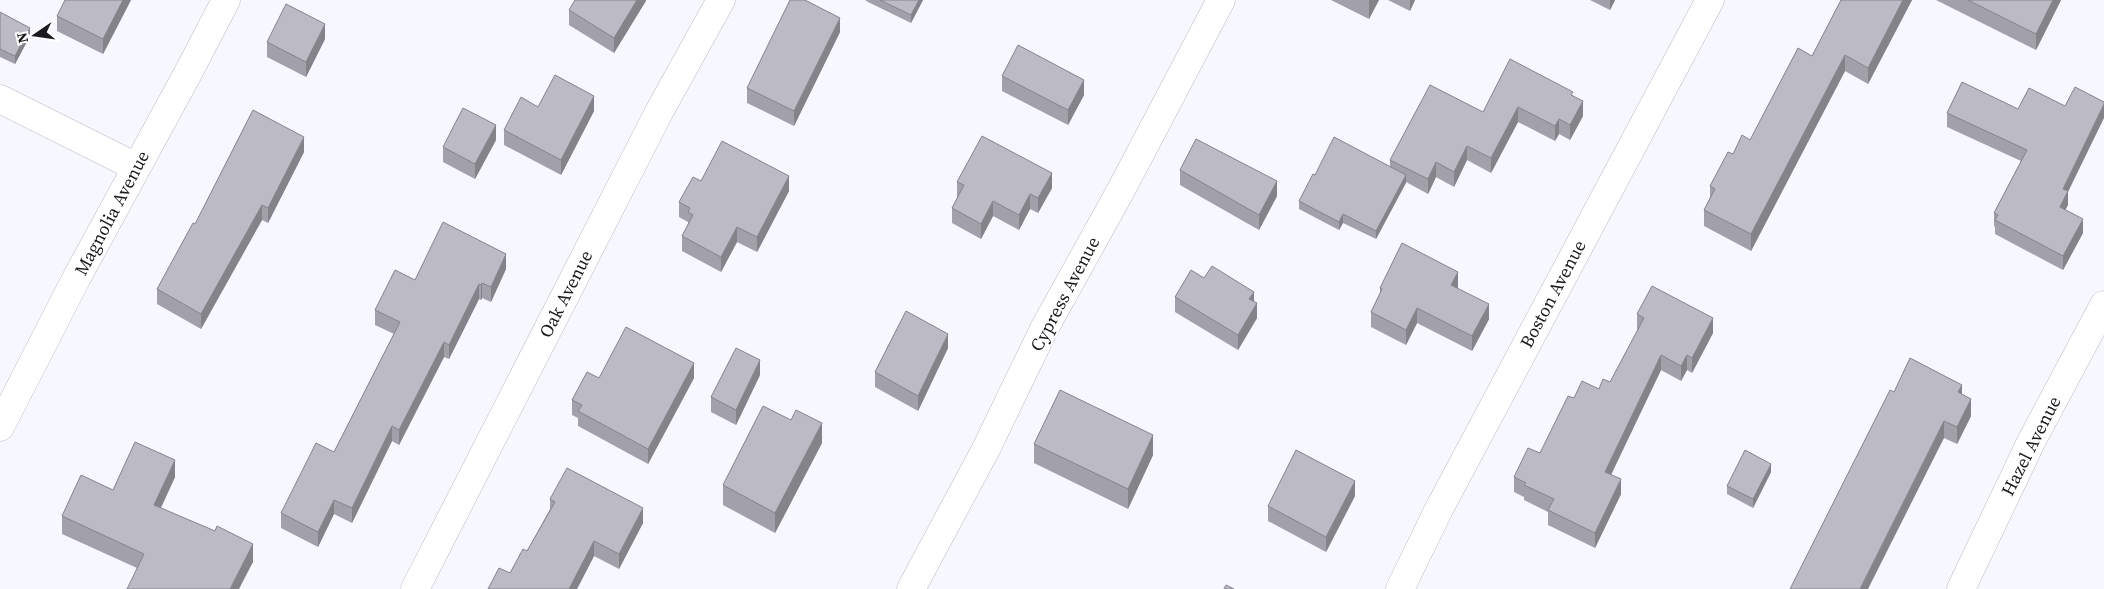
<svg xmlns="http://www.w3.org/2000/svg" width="2104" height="589" font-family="'Source Serif 4',serif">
<rect width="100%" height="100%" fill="#f7f7ff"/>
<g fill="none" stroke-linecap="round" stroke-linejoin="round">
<defs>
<g id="minor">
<path d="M0,99l136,68"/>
<path d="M0,427l77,-150 110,-202 39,-75"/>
<path d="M415,589l244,-477 62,-112"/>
<path d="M911,589l75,-140 58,-120 77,-139 100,-190"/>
<path d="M1400,589l39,-80 271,-509"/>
<path d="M1961,589l70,-147 73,-137"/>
</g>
</defs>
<use href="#minor" stroke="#bbbbc4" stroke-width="29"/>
<use href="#minor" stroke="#fff" stroke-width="28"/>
</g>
<g fill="#a2a1a9">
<path d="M131,0l-28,54 -46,-23v-15z"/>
<path d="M646,0l-32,53 -45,-28v-15z"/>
<path d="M866,0h57l-12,23 -45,-22z"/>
<path d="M1331,0h48l-10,19z"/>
<path d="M1388,0h27l-5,11z"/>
<path d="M1590,0h25l-5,10z"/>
<path d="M1841,0h71l-44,84 -23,-13 -94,180 -47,-25v-16l6,-13v-11l23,-32 17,-14 62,-84z"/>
<path d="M1936,0h125l-25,50z"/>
<path d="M0,12l30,24 -15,28 -15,-7z"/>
<path d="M840,32l-46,94 -47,-23v-15z"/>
<path d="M325,39l-19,38 -39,-20v-15z"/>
<path d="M1002,76l82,19 -16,30 -66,-34z"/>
<path d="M1962,82l106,110v13l-3,5 18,23 -20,37 -68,-36v-7l-1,-1v-13l27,-52 -74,-34v-14z"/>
<path d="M1573,95l10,21 -13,24 -11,-6 -4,7 -37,-19 -27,51 -24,-13 -13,27 -18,-10 -8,17 -22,-12 -30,57 -33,-16 -4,7 -40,-21v-8l16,-26 75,-8v-7l93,-48z"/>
<path d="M538,107l56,4 -33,64 -57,-30v-15z"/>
<path d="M496,140l-21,39 -32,-17v-15z"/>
<path d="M304,152l-36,71 -6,-3 -61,109 -44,-25v-15l38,-65z"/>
<path d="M1180,170l97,26 -18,34 -79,-45z"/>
<path d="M701,181l88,10 -32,61 -20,-10 -16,30 -39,-21v-15l6,-11v-3l-9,-5v-15z"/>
<path d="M957,182l95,6 -14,25 -8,-4 -11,21 -26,-14 -12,23 -29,-16v-15l6,-11h-1z"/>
<path d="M506,269l-15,33 -9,-4 -1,2 -2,-1 -30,60 -5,-2 -45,88 -7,-4 -40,82 -18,-9 -16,33 -37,-19v-15l53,-61 60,-118 -19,-9v-15l40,-30z"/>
<path d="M1204,278l50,23 3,17 -19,32 -63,-38v-15z"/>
<path d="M1458,287l-1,1 32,31 -17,32 -55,-28 -11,22 -35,-18v-15l9,-17v-7z"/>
<path d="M1637,314l76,19 -21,40 -5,-3 -6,11 -20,-11 -50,105 10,19 -26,54 -47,-23v-13l-24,-12v-3l-10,-5v-15l26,-24 34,-55 25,-9 11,-7 28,-52 -1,-1z"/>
<path d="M948,348l-30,63 -43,-24v-15z"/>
<path d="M760,375l-24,50 -25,-13v-15z"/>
<path d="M599,378h95l-46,86 -70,-38v-8l-6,-3v-15z"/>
<path d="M1894,392l68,2 9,22 -14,28 -13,-6z"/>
<path d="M822,443l-47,90 -52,-28v-20z"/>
<path d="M1034,444l119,11 -25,54 -94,-46z"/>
<path d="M1771,472l-18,36 -26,-14v-8z"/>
<path d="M175,477l-14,31 92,54 -116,6 -75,-34v-18l51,-26z"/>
<path d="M1355,496l-29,56 -58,-31v-15z"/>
<path d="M550,499l93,24 -24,46 -25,-13 -17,33h-89l22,-16 17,-22 23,-42z"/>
</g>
<g fill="#84838a">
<path d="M123,0h8l-28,54v-15z"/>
<path d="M637,0h9v1l-32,52v-15z"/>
<path d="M919,0h4l-12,23v-8z"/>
<path d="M1369,0h10l-10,19z"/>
<path d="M1410,0h5l-5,11z"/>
<path d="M1610,0h5l-5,10z"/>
<path d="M1903,0h9l-44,84v-16z"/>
<path d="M2053,0h8l-25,50v-16z"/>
<path d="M840,18v14l-46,94v-15z"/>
<path d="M325,24v15l-19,38v-15z"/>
<path d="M30,28v8l-15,28v-8z"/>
<path d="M1845,55v16l-94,180v-17z"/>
<path d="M1084,80v15l-16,30v-15z"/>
<path d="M594,96v15l-33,64v-15z"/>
<path d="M1583,101v15l-13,24v-15z"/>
<path d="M2104,104v14l-36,74v13l-8,15v-13l3,-18z"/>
<path d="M1518,107v15l-27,51v-15z"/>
<path d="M1559,119v15l-4,7v-15z"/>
<path d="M496,125v15l-21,39v-15z"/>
<path d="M304,137v15l-36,71v-15z"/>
<path d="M1467,146v14l-13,27v-15z"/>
<path d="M1436,162v15l-8,17v-15z"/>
<path d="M1052,173v15l-14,25v-15z"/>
<path d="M1406,175v8l-30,56v-8z"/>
<path d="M789,176v15l-32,61v-15z"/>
<path d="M1277,181v15l-18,34v-15z"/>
<path d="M1030,194v15l-11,21v-15z"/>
<path d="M993,201v15l-12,23v-15z"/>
<path d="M262,205v15l-61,109v-15z"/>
<path d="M1343,214v9l-4,7v-8z"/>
<path d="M2083,219v14l-20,37v-14z"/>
<path d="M737,227v15l-16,30v-15z"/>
<path d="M506,254v15l-15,33v-15z"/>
<path d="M1458,272v15l-7,13v-15z"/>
<path d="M482,283v15l-1,2v-15z"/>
<path d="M479,284v15l-30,60v-14z"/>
<path d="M1254,292v15l-5,-8z"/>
<path d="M1257,303v15l-19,32v-15z"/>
<path d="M1489,304v15l-17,32v-15z"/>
<path d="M1417,308v15l-11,22v-15z"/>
<path d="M1713,318v15l-21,40v-15z"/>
<path d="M948,334v14l-30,63v-15z"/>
<path d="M444,342v15l-45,88v-15z"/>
<path d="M1661,355v15l-56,117v-15z"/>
<path d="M1687,355v15l-6,11v-15z"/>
<path d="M760,360v15l-24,50v-15z"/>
<path d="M694,363v15l-46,86v-15z"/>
<path d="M1962,385v17l-4,-10z"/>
<path d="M1971,399v17l-14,28v-17z"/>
<path d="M1944,421v17l-76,151h-8z"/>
<path d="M822,423v20l-47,90v-20z"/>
<path d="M392,426v15l-40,82v-15z"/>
<path d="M1153,435v20l-25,54v-20z"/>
<path d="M175,460v17l-21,45v-17z"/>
<path d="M1771,464v8l-18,36v-9z"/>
<path d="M1621,479v15l-26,54v-15z"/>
<path d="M1355,481v15l-29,56v-15z"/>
<path d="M334,500v14l-16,33v-15z"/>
<path d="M643,508v15l-24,46v-15z"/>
<path d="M594,541v15l-17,33h-8z"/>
<path d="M253,544v18l-14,27h-9z"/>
</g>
<g fill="#bcbbc5" stroke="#84838a">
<path d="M65,0h58l-20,39 -46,-23z"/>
<path d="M575,0h62l-23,38 -45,-28z"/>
<path d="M790,0h15l35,18 -46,93 -47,-23z"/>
<path d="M880,0h39l-8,15z"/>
<path d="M1841,0h62l-35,68 -23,-13 -94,179 -47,-24 11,-21 -5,-3 18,-34 5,2 9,-19 8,5 48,-92 14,8z"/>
<path d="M1968,0h85l-17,34z"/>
<path d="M286,4l39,20 -19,38 -39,-20z"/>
<path d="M0,12l30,16 -15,28 -15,-7z"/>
<path d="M1018,45l66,35 -16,30 -66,-34z"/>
<path d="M1510,59l63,33 -2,3 12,6 -13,24 -11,-6 -4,7 -37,-19 -27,51 -24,-12 -13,26 -18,-10 -8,17 -38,-19 40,-75 53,27z"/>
<path d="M555,75l39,21 -33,64 -57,-30 17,-33 17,10z"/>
<path d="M1962,82l56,27 11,-21 36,18 10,-19 29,15v2l-41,85 5,2 -8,16 23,12 -20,37 -68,-36 3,-5 -4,-2 33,-63 -80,-37z"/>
<path d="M463,108l33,17 -21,39 -32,-17z"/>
<path d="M253,110l51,27 -36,71 -6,-3 -61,109 -44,-25 36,-66 2,1z"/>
<path d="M982,136l70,37 -14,25 -8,-4 -11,21 -26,-14 -12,23 -29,-16 12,-23 -7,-3z"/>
<path d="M1334,137l72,38 -30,56 -33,-17 -4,8 -40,-21 14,-27 2,1z"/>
<path d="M1196,139l81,42 -18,34 -79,-45z"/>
<path d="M722,141l67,35 -32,61 -20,-10 -16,30 -39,-21 11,-21 -5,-3 2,-4 -11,-6 14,-25 8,4z"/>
<path d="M443,222l63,32 -15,33 -9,-4 -1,2 -2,-1 -30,61 -5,-3 -45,88 -7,-4 -40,82 -18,-8 -16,32 -37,-19 35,-70 18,9 66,-130 -25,-12 20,-40 20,10z"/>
<path d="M1402,243l56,29 -7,13 38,19 -17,32 -55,-28 -11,22 -35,-18 11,-23 -2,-1z"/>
<path d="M1212,266l42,26 -5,7 8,4 -19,32 -63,-38 16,-27 13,8z"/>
<path d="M1652,286l61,32 -21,40 -5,-3 -6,11 -20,-11 -56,117 16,7 -26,54 -47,-23 6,-11 -30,-14 2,-2 -12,-6 14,-29 12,5 28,-57 6,2 8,-17 17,8 4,-10 7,3 34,-64 -7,-4z"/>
<path d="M906,311l42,23 -30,62 -43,-24z"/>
<path d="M626,327l68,36 -46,86 -70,-38 4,-6 -10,-5 15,-28 12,6z"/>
<path d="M736,348l24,12 -24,50 -25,-13z"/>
<path d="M1910,358l52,27 -4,7 13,7 -14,28 -13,-6 -84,168h-70l100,-199 4,2z"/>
<path d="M1060,390l93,45 -25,54 -94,-45z"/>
<path d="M763,406l28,14 5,-10 26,13 -47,90 -52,-28z"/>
<path d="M135,442l40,18 -21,45 61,26 2,-5 36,18 -23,45h-103l17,-35 -82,-38 19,-41 32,15z"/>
<path d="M1296,450l59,31 -29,56 -58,-31z"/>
<path d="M1745,450l26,14 -18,35 -26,-13z"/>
<path d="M567,468l76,40 -24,46 -25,-13 -25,48h-81l11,-21 11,5 13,-24 4,2 28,-49 -5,-3z"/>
<path d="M1226,585l8,4h-10z"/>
</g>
<g text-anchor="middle" stroke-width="4" stroke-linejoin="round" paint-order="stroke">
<g font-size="18" fill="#1b1b1e" stroke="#fff">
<text transform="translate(112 213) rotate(-62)" y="6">Magnolia Avenue</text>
<text transform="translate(566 294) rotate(-63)" y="6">Oak Avenue</text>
<text transform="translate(1065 294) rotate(-62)" y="6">Cypress Avenue</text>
<text transform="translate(1553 294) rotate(-62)" y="6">Boston Avenue</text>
<text transform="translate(2031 446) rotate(-63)" y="6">Hazel Avenue</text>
</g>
</g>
<g transform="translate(35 35) rotate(257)" stroke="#ffffff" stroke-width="4" paint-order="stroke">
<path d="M0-4L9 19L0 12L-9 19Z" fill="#1b1b1e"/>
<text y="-8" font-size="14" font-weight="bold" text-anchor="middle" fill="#1b1b1e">N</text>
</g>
</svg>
